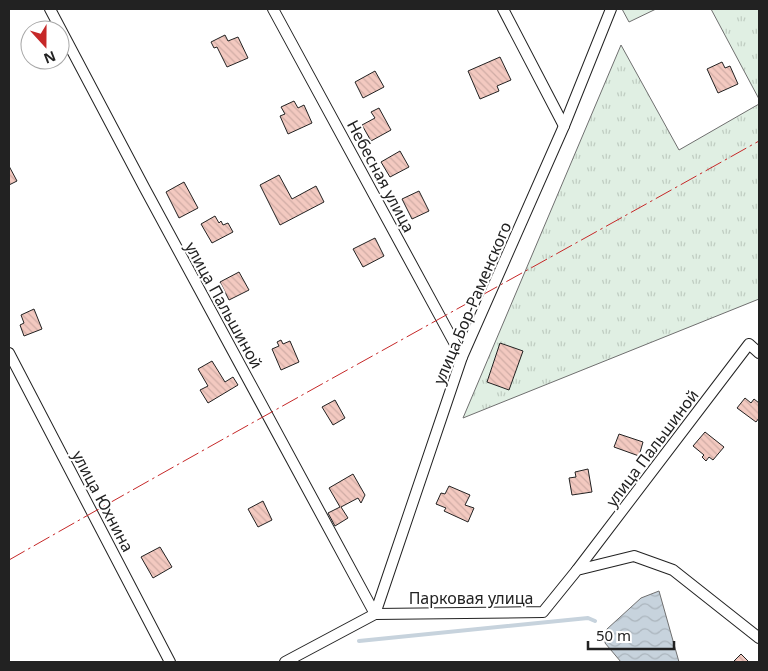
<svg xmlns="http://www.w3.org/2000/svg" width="768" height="671" font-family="'Noto Sans',sans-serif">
<defs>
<pattern id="grass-tufts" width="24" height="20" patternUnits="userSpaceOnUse" patternTransform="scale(1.25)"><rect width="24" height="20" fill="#e0efe3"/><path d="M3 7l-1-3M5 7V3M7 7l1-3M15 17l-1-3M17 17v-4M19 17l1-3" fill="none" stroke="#c0cdc2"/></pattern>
<pattern id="water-waves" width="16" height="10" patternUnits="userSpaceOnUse" patternTransform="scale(1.25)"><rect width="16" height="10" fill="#c7d3dd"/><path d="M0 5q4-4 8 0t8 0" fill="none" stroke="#abb5bd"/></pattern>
<pattern id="building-back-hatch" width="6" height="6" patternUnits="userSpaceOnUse" patternTransform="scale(1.25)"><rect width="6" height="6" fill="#f3c9c0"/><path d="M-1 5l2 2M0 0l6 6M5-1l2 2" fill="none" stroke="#d0aca5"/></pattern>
</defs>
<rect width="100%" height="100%" fill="#fff"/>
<g fill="url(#grass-tufts)" stroke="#6f6f6f">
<path d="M622,9h34l-27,13z"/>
<path d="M711,9h48v90z"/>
<path d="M621,45l58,105 80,-46v195l-296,119z"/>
</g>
<path fill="url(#water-waves)" stroke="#6f6f6f" d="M659,591l20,71h-58l-16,-19 2,-14 34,-31z"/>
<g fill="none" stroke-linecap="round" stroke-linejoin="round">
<path stroke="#c7d3dd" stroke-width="4" d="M359,641l229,-23 7,3"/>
</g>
<g fill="url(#building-back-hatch)" stroke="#222">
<path d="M225,35l3,6 10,-4 10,21 -21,9 -10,-20 -3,1 -3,-6z"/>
<path d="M500,57l11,23 -14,6 2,5 -19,8 -12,-28z"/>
<path d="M722,62l3,6 5,-2 8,18 -20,9 -11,-24z"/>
<path d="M375,71l9,16 -21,11 -8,-16z"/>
<path d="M294,101l4,7 6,-3 8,18 -24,11 -8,-18 5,-2 -4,-7z"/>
<path d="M379,108l12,22 -20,11 -9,-16 13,-7 -4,-6z"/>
<path d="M400,151l9,16 -19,10 -9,-15z"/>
<path d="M9,166l8,15 -8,4z"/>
<path d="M279,175l13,24 24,-13 8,16 -44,23 -20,-40z"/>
<path d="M184,182l14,26 -19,10 -13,-26z"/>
<path d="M419,191l10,20 -17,8 -10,-20z"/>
<path d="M215,216l4,7 2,-2 2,4 5,-2 5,9 -21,11 -11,-19z"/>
<path d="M375,238l9,18 -21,11 -10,-18z"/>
<path d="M239,272l10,18 -20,10 -9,-18z"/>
<path d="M34,309l8,20 -18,7 -4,-11 4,-2 -3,-8z"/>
<path d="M281,340l2,4 7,-3 9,21 -18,8 -9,-21 7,-3 -2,-4z"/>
<path d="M500,343l23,8 -14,39 -22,-8z"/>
<path d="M212,361l13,21 8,-5 5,8 -30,18 -8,-13 8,-4 -10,-17z"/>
<path d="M745,398l6,5 3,-4 5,4v15l-3,4 -19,-14z"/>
<path d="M335,400l10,18 -12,7 -11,-18z"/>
<path d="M705,432l19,15 -11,13 -4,-3 -3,4 -4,-4 2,-2 -11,-9z"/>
<path d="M619,434l24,8 -4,14 -25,-9z"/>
<path d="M588,469l4,23 -20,3 -3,-17 7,-1 -1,-5z"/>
<path d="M353,474l12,21 -4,8 -3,-5 -17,9 7,11 -13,8 -7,-13 12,-6 -11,-19z"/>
<path d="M449,486l21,9 -5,10 9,3 -6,14 -24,-11 2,-3 -10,-4 5,-11 4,1z"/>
<path d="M263,501l9,19 -14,7 -10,-18z"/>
<path d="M160,547l12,20 -19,11 -12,-21z"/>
<path d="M741,654l8,8h-16z"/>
</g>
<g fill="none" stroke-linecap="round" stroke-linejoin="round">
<defs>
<g id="minor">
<path d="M50,9l94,178 231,427"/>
<path d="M273,9l189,348"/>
<path d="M503,9l61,117"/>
<path d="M9,353l161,309"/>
<path d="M577,570l172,-226 10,9"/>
<path d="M375,614l87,-257 102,-231 47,-117"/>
<path d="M285,662l90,-48 168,-2 34,-42 57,-14 39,14 86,68"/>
</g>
</defs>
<use href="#minor" stroke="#222" stroke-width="12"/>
<use href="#minor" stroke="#fff" stroke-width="10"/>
<path stroke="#c62828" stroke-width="1" stroke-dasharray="18 4 2.5 4" stroke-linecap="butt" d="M9,560c249,-142 500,-279 750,-419"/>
</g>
<g text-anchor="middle" stroke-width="4" stroke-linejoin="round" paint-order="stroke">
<g font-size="16" fill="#222" stroke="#fff">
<text transform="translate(381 176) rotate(62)" y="6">Небесная улица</text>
<text transform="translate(472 303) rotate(-67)" y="6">улица Бор-Раменского</text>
<text transform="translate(224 305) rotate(61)" y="6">улица Пальшиной</text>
<text transform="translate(652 448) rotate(-53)" y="6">улица Пальшиной</text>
<text transform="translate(103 501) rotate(62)" y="6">улица Юхнина</text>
<text x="471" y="604">Парковая улица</text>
</g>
</g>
<rect width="768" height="671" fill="none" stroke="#222222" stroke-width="20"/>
<g transform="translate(45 45) rotate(159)"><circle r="24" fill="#ffffff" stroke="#a7a7a7"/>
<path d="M0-4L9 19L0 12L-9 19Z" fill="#c62828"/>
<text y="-8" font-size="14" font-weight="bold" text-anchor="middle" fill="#222222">N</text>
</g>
<path d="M588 641v8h86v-8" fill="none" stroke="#222222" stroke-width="2.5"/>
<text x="596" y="641" font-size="15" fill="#222222" stroke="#ffffff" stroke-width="4" paint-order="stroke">50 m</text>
</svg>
